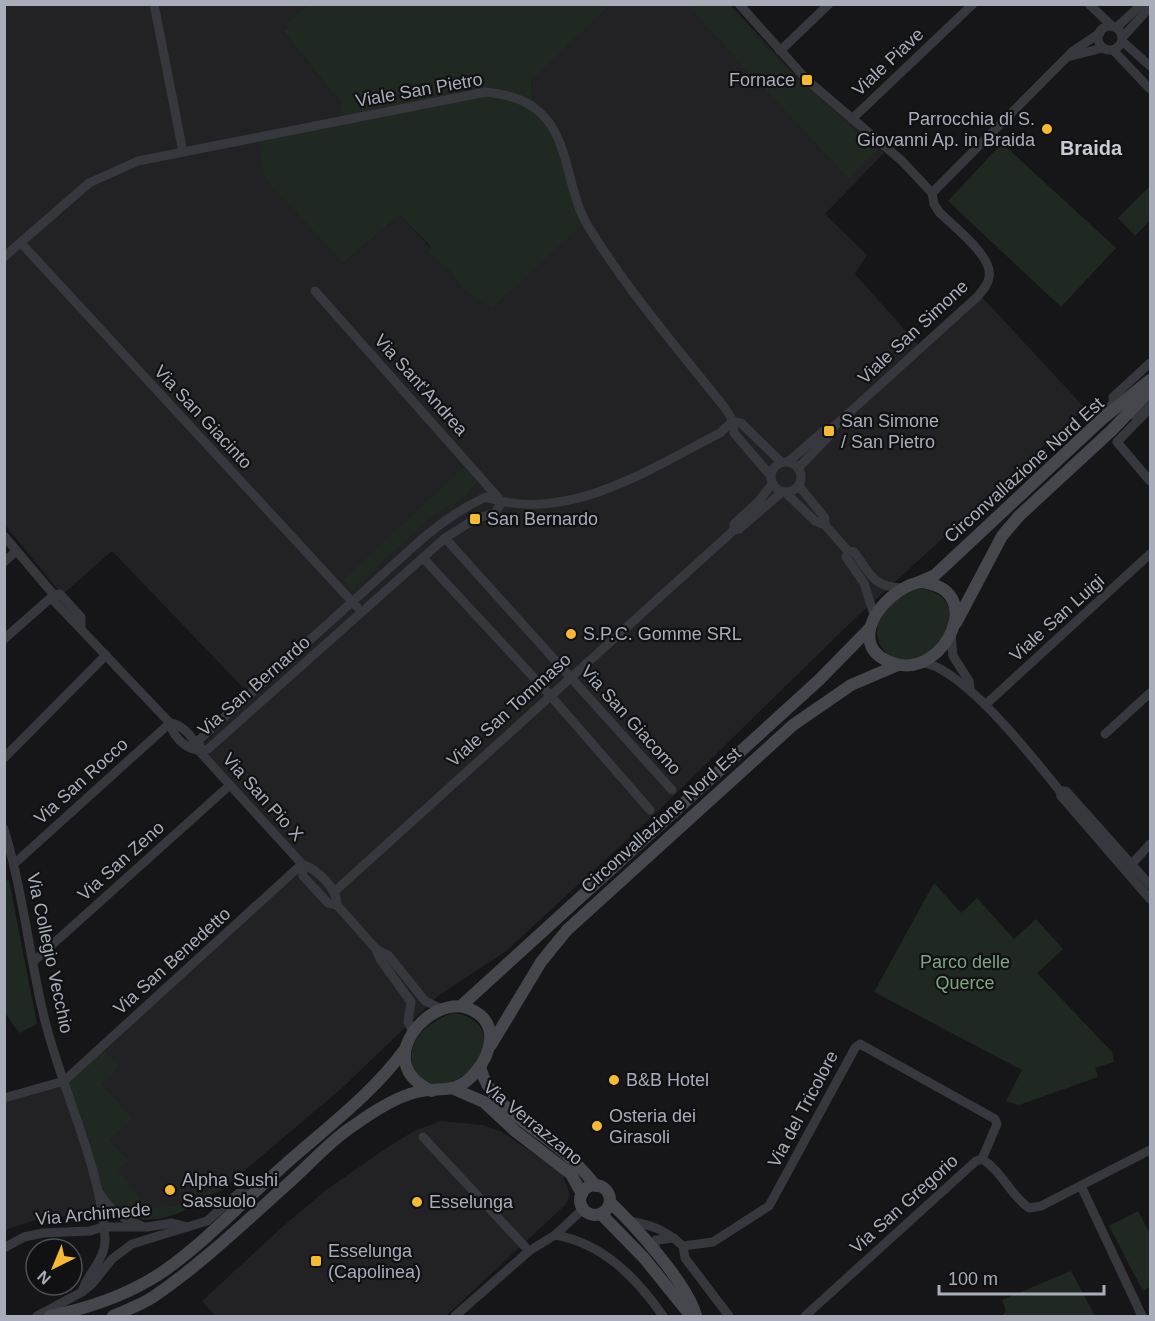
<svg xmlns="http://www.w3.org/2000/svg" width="1155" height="1321" font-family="Arial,sans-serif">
<rect width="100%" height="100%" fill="#161618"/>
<g fill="#222225">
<path d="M4,5h309l-30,26 58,72 2,160 57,-48 37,40 96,-151 -2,-24 79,-75h121l69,75 53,43 31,30 -59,61 42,41 -12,19 67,75 59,-53 104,112 -237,217 -195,191 -148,136 -67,44 -97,93 -122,103 -46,16 -131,10 -37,12v-137l66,-17 234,-215 -104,-115 51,-49 -140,-146 -50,44 -57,-70z"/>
<path d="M441,1121l42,4 19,7 60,41 8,22 -5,10 -119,111h-231l-13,-15 78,-72 46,-39 62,-43 26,-16z"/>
</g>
<g fill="#202822">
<path d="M309,5h301l-79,76 2,23 25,43 27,75 -93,86 -28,-18 -14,-19 -22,-19 3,-5 -31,-32 -57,48 -78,-85 -7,-40 82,-15 1,-20 -58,-72 5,-4 -2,-3z"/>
<path d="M687,5h42l50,56 98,90 -28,28z"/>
<path d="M1002,143l114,105 -55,59 -113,-106z"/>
<path d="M1150,186v34l-15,16 -17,-18z"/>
<path d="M464,467l13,15 -11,14 -34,20 -80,74 -9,-10z"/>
<path d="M918,588c71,10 5,94 -29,67 -30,-24 3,-59 29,-67z"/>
<path d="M9,880l28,144 -18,9 -14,-20 -1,-132z"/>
<path d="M934,883l27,30 16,-15 37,41 22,-20 27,30 -26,24 75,79 2,10 -19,6 3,9 -79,28 -13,-4 16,-31 -148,-78z"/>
<path d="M453,1013c61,8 20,80 -22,70 -7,-1 -14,-7 -17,-14 -11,-27 15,-48 39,-56z"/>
<path d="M103,1050l16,16 -18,18 31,34 -23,22 20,21 -11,9 28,38c32,-1 44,-2 69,-23l2,3c-27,25 -78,50 -109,13 -15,-17 -32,-92 -39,-118z"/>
<path d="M1138,1211l12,23v53l-7,4 -34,-65z"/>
<path d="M1071,1271l24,45h-93l4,-5 -4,-11z"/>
</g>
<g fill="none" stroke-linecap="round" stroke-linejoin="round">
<g stroke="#37383d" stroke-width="9">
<path d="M154,4l29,148"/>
<path d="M739,4l68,76 95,81 30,32"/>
<path d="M1089,4l24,23"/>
<circle cx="1110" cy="38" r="12"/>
<path d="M1116,28l26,-24"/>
<path d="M1122,38l28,-31"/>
<path d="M1122,41l28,25"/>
<path d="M1113,50l37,39"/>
<path d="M780,51l49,-47"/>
<path d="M1071,56l32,-8"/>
<path d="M852,119l121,-115"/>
<path d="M932,193l141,-142 27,-18"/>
<path d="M21,243l336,364"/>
<path d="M4,257l85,-74 49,-22 348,-69c24,3 45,8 61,28 23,29 21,73 41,106 39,64 90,123 137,182l8,13 1,12 36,42"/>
<path d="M315,291l187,211"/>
<path d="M1150,408l-33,34 33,39"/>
<path d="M1107,410l7,-8 -1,-5 37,-34"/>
<path d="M1133,415l17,-16"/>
<path d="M733,421l8,2 40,39"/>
<circle cx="786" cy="477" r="15"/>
<path d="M788,462l37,-32 4,1"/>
<path d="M798,468l31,-32v-5l148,-134c5,-6 11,-12 12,-20 5,-20 -36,-51 -50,-65l-5,-8 -2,-11"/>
<path d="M799,486l26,32v7"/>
<path d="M786,493l29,28 10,4 23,26 6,1c16,21 18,35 48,36"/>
<path d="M734,530v-6l25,-23 13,-17"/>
<path d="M4,536l50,59 1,7 115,121 -155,140"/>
<path d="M445,538l227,252"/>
<path d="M848,551l-2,6 18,26 10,32"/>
<path d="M423,558l126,136 101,116"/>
<path d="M4,562l12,-11"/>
<path d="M54,595l6,-1 21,23v10"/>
<path d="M951,634l2,22 16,25 1,7"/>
<path d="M4,639l50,-44"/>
<path d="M921,662c43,6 111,95 139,129l1,5 89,103"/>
<path d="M985,705l165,-151"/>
<path d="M1105,734l45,-41"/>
<path d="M200,750l-1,-10 214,-193c22,-20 46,-38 73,-50 81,28 165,-29 234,-64l13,-12"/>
<path d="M4,758l102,-103"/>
<path d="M1060,791h6l84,94"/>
<path d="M4,829c19,62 25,126 40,188 17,71 57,149 61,221 1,22 -18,35 -23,54"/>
<path d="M302,864l1,12 25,27 9,2 39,44 13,7 36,45 17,8"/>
<path d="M1130,866l20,-22"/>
<path d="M334,892l400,-362 5,-1 43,-37"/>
<path d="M337,905c0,-17 -19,-35 -35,-41l-102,-112c-6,-13 -16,-27 -30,-29 4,17 21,31 38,26l237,-211 30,-19 20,-6 7,-11"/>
<path d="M376,949l4,10 31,43 -3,20 5,10"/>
<path d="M34,961l196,-176"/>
<path d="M4,1098l60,-17 238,-217"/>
<path d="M423,1137l106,114"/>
<path d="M1081,1186l61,130"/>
<path d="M100,1194c10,16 22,25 40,31"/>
<path d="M629,1221c24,4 36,9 54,25l30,-4 56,-36 86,-158 5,-4 135,75 2,5 -15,35"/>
<path d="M555,1235c47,8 81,42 108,81"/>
<path d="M683,1246l2,12 44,58"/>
<path d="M4,1248l20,-11 19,-4 47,-2 13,-4h44l25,-4 16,4"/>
<path d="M654,1252l2,-12 18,-2"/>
<path d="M37,1316l45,-24 10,-8 20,-25 20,-15 75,-23 32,-28 13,1"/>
<path d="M455,1316l74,-65 26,-16 28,-26"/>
<path d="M805,1316l171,-155 6,-2c20,12 28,36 47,49l12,-2 109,-56"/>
</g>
<g stroke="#45474d" stroke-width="12">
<path d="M919,582l16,-7 167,-156 48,-39"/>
<path d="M919,582c71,5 25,96 -23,82 -54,-15 -16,-72 23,-82z"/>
<path d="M956,623l46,-87 17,-20 93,-86 36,-38"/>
<path d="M461,1006l358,-326 51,-52"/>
<path d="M491,1045l50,-83 26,-32 226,-205 58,-40 47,-20"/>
<path d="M480,1067c10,38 48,56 76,79 15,11 28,25 40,40"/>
<path d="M454,1089l30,13 31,29 56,43 11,20"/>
<circle cx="595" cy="1200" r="15"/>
<path d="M610,1202c25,24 78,82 86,114"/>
<path d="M601,1214l43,44 42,52 10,6"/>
<path d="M50,1316c40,-8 80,-22 114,-45 42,-30 78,-68 116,-102 42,-38 92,-74 125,-120"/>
<path d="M113,1316c13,-6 28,-11 40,-19 50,-34 94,-77 139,-117 20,-18 39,-40 61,-54 18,-13 42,-29 64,-34 24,-6 38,4 58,-19 17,-20 25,-51 -5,-64 -38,-17 -102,53 -38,82"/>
</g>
</g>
<g fill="#f5ba32" stroke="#111113" stroke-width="2">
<rect x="801" y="74" width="12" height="12" rx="3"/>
<circle cx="1047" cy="129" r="6"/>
<rect x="823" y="425" width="12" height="12" rx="3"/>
<rect x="469" y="513" width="12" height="12" rx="3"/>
<circle cx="571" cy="634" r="6"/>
<circle cx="614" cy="1080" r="6"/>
<circle cx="597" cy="1126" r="6"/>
<circle cx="170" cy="1190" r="6"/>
<circle cx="417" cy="1202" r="6"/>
<rect x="310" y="1255" width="12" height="12" rx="3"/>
</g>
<g text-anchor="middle" stroke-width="4.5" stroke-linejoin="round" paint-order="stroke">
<g font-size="18" fill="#a8adb9" stroke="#111113">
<text transform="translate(888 62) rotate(-43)" y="6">Viale Piave</text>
<text transform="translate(419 90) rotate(-10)" y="6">Viale San Pietro</text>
<text transform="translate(913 332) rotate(-43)" y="6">Viale San Simone</text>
<text transform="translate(421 385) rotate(48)" y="6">Via Sant'Andrea</text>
<text transform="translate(203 417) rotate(47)" y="6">Via San Giacinto</text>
<text transform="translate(1024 470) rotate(-42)" y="6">Circonvallazione Nord Est</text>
<text transform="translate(1057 618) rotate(-42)" y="6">Viale San Luigi</text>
<text transform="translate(254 686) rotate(-41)" y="6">Via San Bernardo</text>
<text transform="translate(509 710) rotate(-42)" y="6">Viale San Tommaso</text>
<text transform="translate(631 720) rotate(48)" y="6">Via San Giacomo</text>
<text transform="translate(81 781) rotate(-42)" y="6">Via San Rocco</text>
<text transform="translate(263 797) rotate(48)" y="6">Via San Pio X</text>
<text transform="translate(661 820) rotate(-42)" y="6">Circonvallazione Nord Est</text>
<text transform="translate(121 861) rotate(-42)" y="6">Via San Zeno</text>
<text transform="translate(50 953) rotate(78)" y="6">Via Collegio Vecchio</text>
<text transform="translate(172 961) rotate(-42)" y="6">Via San Benedetto</text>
<text transform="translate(803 1109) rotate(-62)" y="6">Via del Tricolore</text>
<text transform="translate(533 1123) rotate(39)" y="6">Via Verrazzano</text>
<text transform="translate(904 1204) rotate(-42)" y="6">Via San Gregorio</text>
<text transform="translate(93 1214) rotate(-5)" y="6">Via Archimede</text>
</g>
<g font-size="18" fill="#a8adb9" stroke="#111113" text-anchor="start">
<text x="795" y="86" text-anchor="end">Fornace</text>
<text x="1035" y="125" text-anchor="end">Parrocchia di S.<tspan x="1035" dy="21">Giovanni Ap. in Braida</tspan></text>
<text x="841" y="427">San Simone<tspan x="841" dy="21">/ San Pietro</tspan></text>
<text x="487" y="525">San Bernardo</text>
<text x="583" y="640">S.P.C. Gomme SRL</text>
<text x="626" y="1086">B&amp;B Hotel</text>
<text x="609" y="1122">Osteria dei<tspan x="609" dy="21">Girasoli</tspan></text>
<text x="182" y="1186">Alpha Sushi<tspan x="182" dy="21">Sassuolo</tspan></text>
<text x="429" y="1208">Esselunga</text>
<text x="328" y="1257">Esselunga<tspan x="328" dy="21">(Capolinea)</tspan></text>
</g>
<g font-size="18" fill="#7fa482" stroke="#111113">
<text x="965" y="968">Parco delle<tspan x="965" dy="21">Querce</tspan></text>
</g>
<g font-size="20" font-weight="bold" fill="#c9ccd4" stroke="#111113">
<text x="1091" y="155">Braida</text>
</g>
</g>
<rect width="1155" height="1321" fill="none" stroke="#a8adb9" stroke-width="12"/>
<g transform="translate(54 1267) rotate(223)"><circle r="28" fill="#111113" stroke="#4d4f55" stroke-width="1.5"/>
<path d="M0-4.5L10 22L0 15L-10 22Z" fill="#f5ba32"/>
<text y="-9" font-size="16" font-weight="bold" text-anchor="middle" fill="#a8adb9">N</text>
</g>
<path d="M939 1285v9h165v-9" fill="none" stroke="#a8adb9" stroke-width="3"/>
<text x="948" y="1285" font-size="18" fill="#a8adb9" stroke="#111113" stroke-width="4.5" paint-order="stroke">100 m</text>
</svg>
